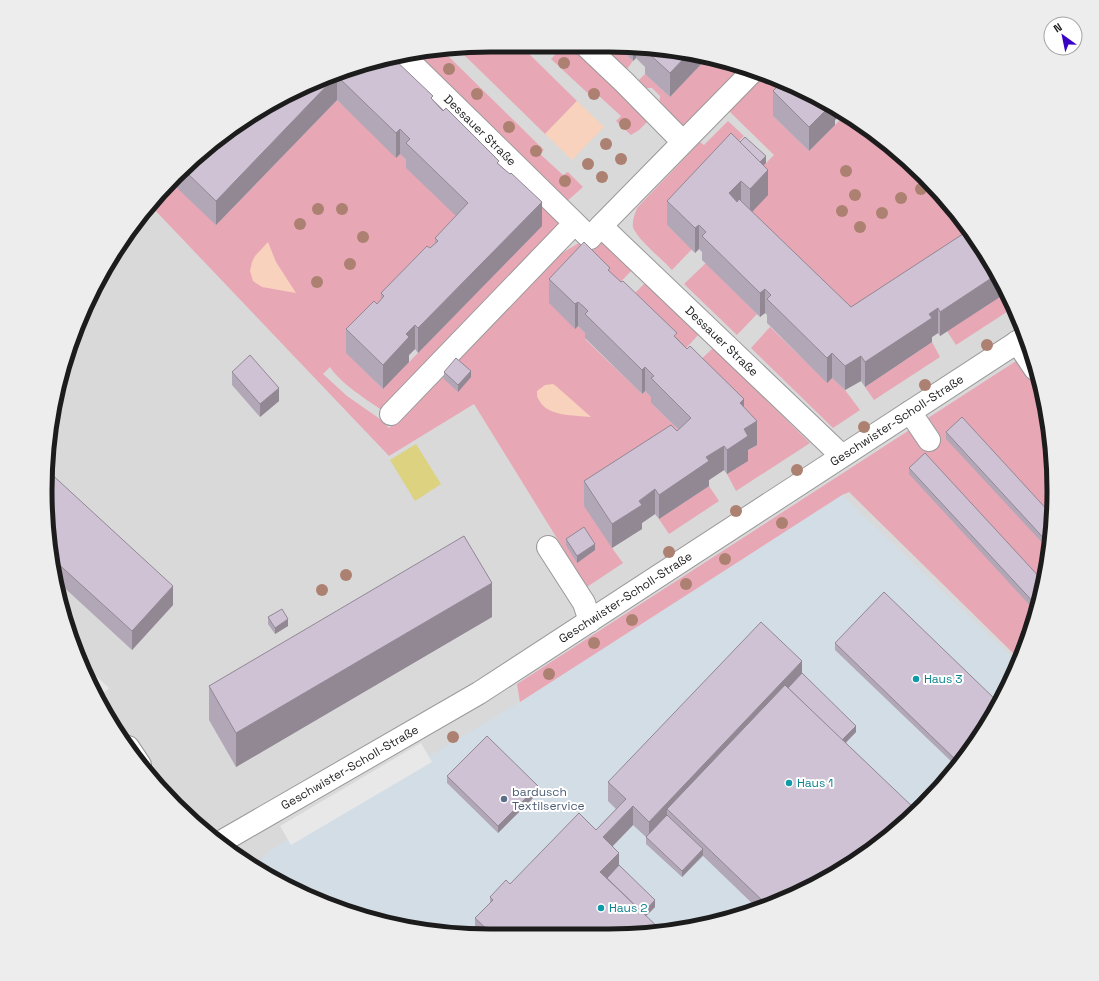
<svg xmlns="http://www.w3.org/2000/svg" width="1099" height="981" font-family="'Space Grotesk',sans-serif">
<rect width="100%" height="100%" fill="#ede1ed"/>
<path fill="#d9d9da" d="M491,45l146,1 58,8 84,25 52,26 71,51 60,63 46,75 31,81 -9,259 -36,79 -51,71 -63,60 -243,91h-176l-86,-14 -81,-31 -75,-46 -82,-82 -46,-74 -31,-82 -15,-115 9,-88 37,-109 46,-75 82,-82 184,-83z"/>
<path fill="#d3dde6" d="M842,495l175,167 -23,51 -51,71 -63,60 -75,46 -81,31 -87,14h-176l-86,-14 -81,-31 -34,-21 -1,-7 9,-10 252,-150z"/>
<g fill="#e8a7b5">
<path d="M490,45h30l57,56 -32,33 -88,-86z"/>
<path d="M545,45l29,1 76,73 -11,11 -8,5 -15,-14 5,-5 -23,-21 -4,4 -43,-40 4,-4z"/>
<path d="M593,46h24l16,15 -6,8z"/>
<path d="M442,50l102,100 -4,4 23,21 5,-3 15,15 -18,16 -152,-150z"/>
<path d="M392,57l173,167 -182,187c-17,-12 -42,-27 -53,-44l-7,7 24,22 33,23 9,9 160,-167 33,-20 11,9 10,-10 30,29 -55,57 10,10 -3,3 57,55 3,-3 9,9 -3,3 40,39 -79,106 11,15 -36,24 -113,-183 -85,52 -238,-250 68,-69 -3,88 121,-125 59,57 4,-3 68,74 -121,125 36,36 158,-163z"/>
<path d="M708,57l38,12 -62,64 -25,-25 1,-12 -8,-8h-7l-7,-7 7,-7 25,23z"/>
<path d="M763,74l16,5 20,10 -26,27 36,35 36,-36 57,41 60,63 17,28 -128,84 -112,-107 12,-46 23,-23 -46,-45z"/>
<path d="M728,121l16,15 -13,13 -64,76 25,24 -20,21c-9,-10 -36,-32 -39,-43 -1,-7 2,-13 4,-19l63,-66 4,3z"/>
<path d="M706,263l51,51 -20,21 -53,-51z"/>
<path d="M645,283l54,51 -22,24 -54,-53z"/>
<path d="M1006,293l4,4 3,11 -57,37 -9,-14z"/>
<path d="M770,327l57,55 5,-4 13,12 15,20 -27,18 -82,-80z"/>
<path d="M932,342l8,15 -66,43 -9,-13z"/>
<path d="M713,348l97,95 -74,48 -9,-17 21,-13 -4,-8 13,-8 -67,-75z"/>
<path d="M1030,352l9,23 14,87 -3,87 -20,85 -11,25 -170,-167 -7,3 -322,207 -3,-18z"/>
<path d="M709,486l10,15 -50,33 -10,-15z"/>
</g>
<g fill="#f8d2bd">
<path d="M577,101l27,26 -32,33 -27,-26z"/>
<path d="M268,242l8,20 20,31 -34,-6 -9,-6 -3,-10 2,-9 3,-6z"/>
<path d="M553,384l3,2 35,31c-16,-2 -44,0 -52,-17 -2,-2 -2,-6 -2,-9l8,-6z"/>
</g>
<path fill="#dcd27f" d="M416,444l25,40 -26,17 -25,-41z"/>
<g fill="#e8e8e8">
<path d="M81,662l28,26 -11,10 -7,-10z"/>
<path d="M421,743l11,19 -141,83 -11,-19z"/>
</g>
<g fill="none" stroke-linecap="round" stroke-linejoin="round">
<defs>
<g id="minor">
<path d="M586,46l38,36 59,60"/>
<path id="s1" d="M402,54l188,184 11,-12"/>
<path id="s2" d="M753,71l-152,155 241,230"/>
<path d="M1017,342l18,27"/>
<path d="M910,412l19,28"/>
<path d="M391,414l183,-190"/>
<path d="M548,547l36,56 6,18"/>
<path d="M128,747l12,18"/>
<path id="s3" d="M219,843l260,-150 546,-356"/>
</g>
</defs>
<use href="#minor" stroke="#999" stroke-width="24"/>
<use href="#minor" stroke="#fff" stroke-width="22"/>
</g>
<g fill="#ac8171">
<circle cx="564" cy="63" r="6"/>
<circle cx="449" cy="69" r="6"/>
<circle cx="477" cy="94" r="6"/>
<circle cx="594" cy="94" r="6"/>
<circle cx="625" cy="124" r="6"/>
<circle cx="509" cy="127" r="6"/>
<circle cx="606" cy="144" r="6"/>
<circle cx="536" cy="151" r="6"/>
<circle cx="621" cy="159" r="6"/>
<circle cx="588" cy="164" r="6"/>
<circle cx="846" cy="171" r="6"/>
<circle cx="602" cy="177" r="6"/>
<circle cx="565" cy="181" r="6"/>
<circle cx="921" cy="189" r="6"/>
<circle cx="855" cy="195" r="6"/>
<circle cx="901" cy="198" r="6"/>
<circle cx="318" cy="209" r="6"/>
<circle cx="342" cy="209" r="6"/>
<circle cx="842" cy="211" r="6"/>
<circle cx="882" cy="213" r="6"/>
<circle cx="300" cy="224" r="6"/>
<circle cx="860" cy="227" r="6"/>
<circle cx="363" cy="237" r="6"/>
<circle cx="350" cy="264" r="6"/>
<circle cx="317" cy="282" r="6"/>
<circle cx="987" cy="345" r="6"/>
<circle cx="925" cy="385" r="6"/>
<circle cx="864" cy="427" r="6"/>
<circle cx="797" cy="470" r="6"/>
<circle cx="736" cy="511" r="6"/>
<circle cx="782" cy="523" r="6"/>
<circle cx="669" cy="552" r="6"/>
<circle cx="725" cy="559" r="6"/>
<circle cx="346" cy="575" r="6"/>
<circle cx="686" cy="584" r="6"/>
<circle cx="322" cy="590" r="6"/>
<circle cx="632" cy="620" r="6"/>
<circle cx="594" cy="643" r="6"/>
<circle cx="549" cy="674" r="6"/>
<circle cx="453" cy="737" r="6"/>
</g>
<g fill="#b2a7b6">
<path d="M617,46h20l58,8 -25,43 -25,-23v-7l-9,-9 -3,3z"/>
<path d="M392,57l41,43 66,65 43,61 -124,127 -3,-4 -6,6v7l-26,27 -37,-36v-24l31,-25 4,-4v-7l54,-50v-5l21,-22 -50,-48v-8l-6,-6 -4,4 -59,-58 -121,125 -39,-37v-9l42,-42 75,-46z"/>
<path d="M773,91l58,14 11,8 -7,7v5l-26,26 -36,-35z"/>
<path d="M740,142l26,21 -3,2 5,30 -16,17 99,95 155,-17v3l-66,43 -2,-3 -6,4v5l-67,45 -4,-6 -16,9 -13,-12 -5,5 -60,-60v-8l-2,-2 -5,4 -58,-57v-8l-3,-3 -4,4 -28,-28v-24z"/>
<path d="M610,272l67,66 67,69 13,38 -9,5v11l-21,13 -3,-4 -15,10v6l-50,33 -4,-5 -13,9v6l-30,19 -28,-42v-25l93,-50 2,-1 -28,-27v-6l-6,-6 -3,3 -57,-56v-5l-7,-7 -3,3 -26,-26v-24z"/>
<path d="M232,372l47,29 -19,16 -28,-32z"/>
<path d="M444,372l27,5 -13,15 -14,-13z"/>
<path d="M946,432l105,82 -1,37 -104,-112z"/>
<path d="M909,468l134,113 -7,31 -127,-138z"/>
<path d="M45,491l128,114 -41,45 -75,-69z"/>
<path d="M566,539l29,11 -18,13 -11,-18z"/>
<path d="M268,617l20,9 -13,8 -7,-10z"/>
<path d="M492,617l-256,150 -27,-47v-34z"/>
<path d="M835,643l159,70 -38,53 -121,-116z"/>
<path d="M802,673l54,59 -10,11 65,63 19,-9 -125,93 -48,18 -54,-52 -21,21 -36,-33v-7l-13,-12 -20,21 6,19 36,42 -9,9 -9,19h-162v-17l15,-15v-6l20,-13 86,-54 20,-21 -8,-8v-19z"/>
<path d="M447,776l91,17 -40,40 -51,-50z"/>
</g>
<g fill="#918894">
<path d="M633,46h3v12l-3,3z"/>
<path d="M689,53l6,1 13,3 -38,40v-24z"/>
<path d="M336,76h1v24l-121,125v-24z"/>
<path d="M831,105l11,8 -7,7v5l-26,26v-24z"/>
<path d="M400,129v25l-4,4v-25z"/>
<path d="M766,156v7l-15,15v-7z"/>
<path d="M768,170v25l-18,19v-25z"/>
<path d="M741,181v24l-12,12v-24z"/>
<path d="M542,202v24l-124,127v-25z"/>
<path d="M699,225v24l-4,4v-25z"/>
<path d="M996,275l10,15v3l-66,43v-24z"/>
<path d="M765,289v24l-5,4v-24z"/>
<path d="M578,302v24l-3,3v-25z"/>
<path d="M938,308v25l-6,4v5l-67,45v-25l64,-48z"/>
<path d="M415,325v24l-6,6v7l-26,27v-24l23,-31z"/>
<path d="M832,353v25l-5,5v-25z"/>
<path d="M861,356v25l-16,9v-24z"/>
<path d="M645,367v24l-3,3v-24z"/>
<path d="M471,371v6l-13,15v-7z"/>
<path d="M279,388v13l-19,16v-13z"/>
<path d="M744,399v24l-4,-20z"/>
<path d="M757,421v24l-9,5v11l-21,13v-24l17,-21z"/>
<path d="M724,446v24l-15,10v6l-50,33v-24l47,-38z"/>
<path d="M655,489v25l-13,9v6l-30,19v-24l27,-23z"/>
<path d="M595,544v6l-18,13v-7z"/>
<path d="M492,583v34l-256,150v-34z"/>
<path d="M173,586v19l-41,45v-19z"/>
<path d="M288,619v7l-13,8v-6z"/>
<path d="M802,661v19l-135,129v13l-18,19v-19z"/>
<path d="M856,726v6l-17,17v-6z"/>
<path d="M538,786v7l-40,40v-7z"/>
<path d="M633,806v19l-30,31v-19z"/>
<path d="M703,849v6l-21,22v-6z"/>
<path d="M619,853v19l-15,16 -4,-16z"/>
<path d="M655,900v7l-19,19v-7z"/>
</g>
<g fill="#cfc2d4" stroke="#918894">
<path d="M647,47l42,6 -19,20 -25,-23z"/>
<path d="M392,57l41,39 -2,2 12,13 3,-3 53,53 -2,2 7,6 6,5 1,-1 31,29 -124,126 -3,-3 -9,9 3,3 -26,28 -37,-36 28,-28 3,3 7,-8 -3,-3 46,-47 3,2 8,-7 -3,-3 33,-35 -62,-60 4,-4 -10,-10 -4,4 -59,-57z"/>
<path d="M336,76l-120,125 -31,-30 34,-34 75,-46z"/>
<path d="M783,81l48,24 -22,22 -36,-36z"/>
<path d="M731,133l37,37 -18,19 -9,-8 -12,12 8,9 2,-3 112,108 118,-77 27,45 -56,37 -2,-4 -9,6 3,4 -67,44 -4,-6 -16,10 -13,-13 -5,5 -60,-59 4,-4 -6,-6 -5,4 -58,-57 4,-4 -7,-7 -4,3 -28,-27z"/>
<path d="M745,137l21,19 -6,6 -20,-20z"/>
<path d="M584,242l26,26 -2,2 13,12 2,-1 54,52 -3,3 13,13 3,-3 54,53 -4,4 17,18 -13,8 4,7 -21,14 -3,-4 -18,11 3,4 -50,34 -4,-6 -16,12 3,4 -30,19 -28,-43 87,-56 6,6 14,-13 -40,-40 3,-2 -9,-9 -3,3 -57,-56 3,-3 -5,-5 -5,-4 -3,2 -26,-25z"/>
<path d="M250,355l29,33 -19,16 -28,-32z"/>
<path d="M456,358l15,13 -13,14 -14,-13z"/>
<path d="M962,417l89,97 -1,31 -104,-113z"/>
<path d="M925,453l118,128 -6,25 -128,-138z"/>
<path d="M47,470l126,116 -41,45 -78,-71 -9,-69z"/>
<path d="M584,527l11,17 -18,12 -11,-17z"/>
<path d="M464,536l28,47 -256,150 -27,-47z"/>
<path d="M884,592l115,111 -5,10 -35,50 -124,-120z"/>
<path d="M282,609l6,10 -13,9 -7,-11z"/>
<path d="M761,622l41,39 -153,161 -16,-16 -30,31 16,16 -19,19 62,59 -25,4h-144l-18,-17 18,-18 -3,-3 16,-17 4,4 69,-71 17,17 30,-31 -18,-17z"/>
<path d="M802,673l54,53 -14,14 -54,-52z"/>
<path d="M785,685l131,125 -36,34 -75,46 -38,15 -100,-96z"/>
<path d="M487,736l51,50 -40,40 -51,-50z"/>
<path d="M924,792l6,5 -14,13 -5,-4z"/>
<path d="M667,815l36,34 -21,22 -36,-34z"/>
<path d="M619,865l36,35 -12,13 -36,-35z"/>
</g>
<g fill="#0f9aa8" stroke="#fff" stroke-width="1.5">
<circle cx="916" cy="679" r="4"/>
<circle cx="789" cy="783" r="4"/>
<circle cx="601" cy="908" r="4"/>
</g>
<circle fill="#5c6f8a" stroke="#fff" stroke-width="1.5" cx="504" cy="799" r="4"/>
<g text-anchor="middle" stroke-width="4" stroke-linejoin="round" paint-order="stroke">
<g font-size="12" fill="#1c1c1c" stroke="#fff">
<text dy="4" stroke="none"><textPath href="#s1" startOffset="109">Dessauer Straße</textPath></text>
<text dy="4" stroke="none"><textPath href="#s2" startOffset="384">Dessauer Straße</textPath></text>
<text dy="4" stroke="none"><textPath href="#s3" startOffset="799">Geschwister-Scholl-Straße</textPath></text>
<text dy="4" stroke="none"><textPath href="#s3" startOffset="475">Geschwister-Scholl-Straße</textPath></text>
<text dy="4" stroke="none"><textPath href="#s3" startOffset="151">Geschwister-Scholl-Straße</textPath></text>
</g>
<g font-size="12" fill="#0d838f" stroke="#fff" text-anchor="start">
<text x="924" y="683">Haus 3</text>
<text x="797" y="787">Haus 1</text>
<text x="609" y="912">Haus 2</text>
</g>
<g font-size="12" fill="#4e5e75" stroke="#fff" text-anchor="start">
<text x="512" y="796">bardusch<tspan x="512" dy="14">Textilservice</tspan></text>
</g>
</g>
<path d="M0 0H1099V981H0ZM490 52H609A438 438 0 0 1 1047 490V491A438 438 0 0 1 609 929H490A438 438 0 0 1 52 491V490A438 438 0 0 1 490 52Z" fill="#ededed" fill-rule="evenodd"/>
<path fill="none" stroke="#1c1c1c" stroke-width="5" d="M490 52H609A438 438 0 0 1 1047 490V491A438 438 0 0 1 609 929H490A438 438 0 0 1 52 491V490A438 438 0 0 1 490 52Z"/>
<g transform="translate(1063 36) rotate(327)"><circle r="19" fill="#ffffff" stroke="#a4a4a4"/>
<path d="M0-3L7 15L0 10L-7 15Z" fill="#3902c5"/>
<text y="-6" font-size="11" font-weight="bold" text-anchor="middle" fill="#1c1c1c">N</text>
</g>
</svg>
